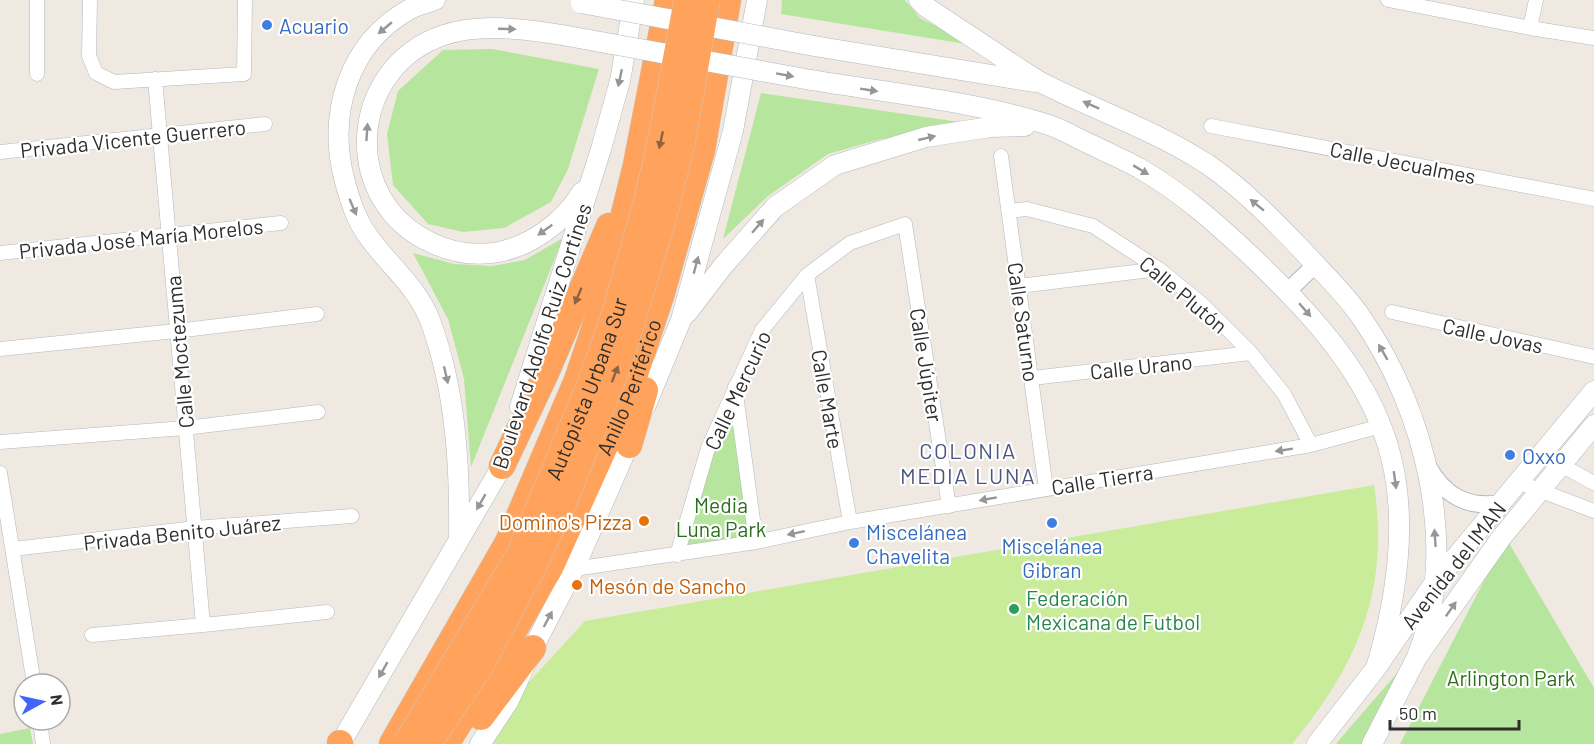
<svg xmlns="http://www.w3.org/2000/svg" width="1594" height="744" font-family="Barlow,sans-serif">
<style>
.green{fill:#b6e59e}
.pitch{fill:#c9ec9a}
.lines{fill:none;stroke-linecap:round;stroke-linejoin:round}
.minor-casing{stroke:#b4b7c1;stroke-width:15}
.tertiary-casing{stroke:#b4b7c1;stroke-width:18}
.secondary-casing{stroke:#b4b7c1;stroke-width:21}
.motorway-casing{stroke:#c9c9c9;stroke-width:27}
.minor{stroke:#fff;stroke-width:14}
.tertiary{stroke:#fff;stroke-width:16}
.secondary{stroke:#fff;stroke-width:20}
.motorway{stroke:#ffa35c;stroke-width:26}
.secondary-bridge-casing{stroke:#b4b7c1;stroke-width:21;stroke-linecap:butt}
.motorway-bridge-casing{stroke:#c9c9c9;stroke-width:27;stroke-linecap:butt}
.secondary-bridge{stroke:#fff;stroke-width:20}
.motorway-bridge{stroke:#ffa35c;stroke-width:26}
.oneway{fill:#969696}
.oneway2{fill:#8c6343}
.shop-dot{fill:#3f7fe0;stroke:#fff;stroke-width:2}
.food-dot{fill:#e8710a;stroke:#fff;stroke-width:2}
.leisure-dot{fill:#2e9e5b;stroke:#fff;stroke-width:2}
.labels{text-anchor:middle;dominant-baseline:central;stroke-width:4.5;stroke-linejoin:round;paint-order:stroke}
.shop-label{font-size:21px;fill:#366cbe;stroke:#fff;text-anchor:start}
.street-label{font-size:21px;fill:#2e2e2e;stroke:#fff}
.park-label{font-size:21px;fill:#2c6e1b;stroke:#fff}
.food-label{font-size:21px;fill:#c56008;stroke:#fff;text-anchor:end}
.leisure-label{font-size:21px;fill:#27864d;stroke:#fff;text-anchor:start}
.neighbourhood-label{font-size:22px;letter-spacing:1.5px;fill:#4d5680;stroke:#fff}
</style>
<rect width="100%" height="100%" fill="#efe9e1"/>
<path class="green" d="M782 0H905L920 18 972 45 781 14Z
M492 49 599 69 568 169 551 202 504 228 463 232 428 224 393 185 387 134 398 91 443 50Z
M761 93 973 124 881 139 828 154 768 196 723 239Z
M563 238 471 467 464 379 448 319 413 253 454 264 492 266 525 260Z
M735 387 756 542 677 555Z
M1506 538 1594 688V744H1400Z
M1404 665 1362 744H1336L1340 739Z
M30 728 33 744H0V734Z"/>
<path class="pitch" d="M1374 485C1390 590 1358 664 1292 744H483L516 696 585 621Z"/>
<g class="lines">
<g class="minor-casing">
<path id="minor" d="M37 0V74
M90 0 89 56 96 73 114 82 244 74 245 0
M1388 0 1530 28 1594 38
M1530 28 1536 0
M155 79 203 625
M1211 126 1594 199
M0 152 265 124
M1001 156 1046 489
M1009 211 1027 209 1093 226 1159 269 1202 304 1251 353 1284 394 1311 445
M0 253 281 223
M807 275 850 522
M1019 286 1159 269
M1392 312 1594 357
M0 349 176 331 317 314
M1032 378 1251 353
M735 387 756 542
M0 442 185 428 318 412
M1541 454 1594 483
M0 473 34 684
M1518 482 1594 511
M13 549 195 528 352 516
M677 555 708 448 762 330 807 275 850 243 905 224 949 506
M574 569 756 542 850 522 1311 445 1381 426
M92 635 203 625 327 612
M40 720 43 744"/>
</g>
<g class="tertiary-casing">
<path id="tertiary" d="M1288 291 1315 265
M1428 466C1444 495 1467 509 1501 503"/>
</g>
<g class="secondary-casing">
<path id="secondary" d="M435 0C427 3 418 5 410 9 347 44 327 115 345 182 350 200 356 220 368 236 389 266 418 287 431 323 456 392 460 466 459 538
M919 0 926 7C953 25 980 42 1006 60 1019 68 1031 77 1044 84 1098 111 1156 131 1207 164 1242 188 1272 219 1301 249 1321 271 1344 292 1361 317 1426 411 1460 547 1417 657
M562 35C525 29 481 23 444 35 348 67 339 201 432 243 453 253 476 256 499 252 532 245 564 222 582 192
M814 46 1034 82
M811 80C890 93 973 101 1049 125 1064 130 1078 139 1092 145 1108 153 1124 160 1139 168 1181 192 1217 224 1251 256 1310 312 1371 376 1391 457 1408 525 1396 601 1376 668
M687 313 723 266 775 207 835 165 926 137 990 127 1025 126
M646 405 681 320 697 262 733 131 757 0
M520 407 601 149 620 81 634 0
M340 744 502 466 506 452
M480 744 508 702 533 648 574 569 634 432
M1317 744 1376 668 1435 582 1594 391
M1372 744 1417 657 1501 538 1594 425"/>
</g>
<g class="motorway-casing">
<g id="motorway">
<path d="M629 445 645 390"/>
<path d="M502 466 546 373 609 226"/>
<path d="M481 717 533 648"/>
<path d="M340 744V743"/>
<path d="M392 744 508 542 577 380 600 312 636 165 668 0"/>
<path id="s1" d="M446 744 478 693 551 566 628 395 661 296 702 150 728 0"/>
</g>
</g>
<use href="#minor" class="minor"/>
<use href="#tertiary" class="tertiary"/>
<use href="#secondary" class="secondary"/>
<use href="#motorway" class="motorway"/>
<g class="secondary-bridge-casing">
<path id="secondary-bridge" d="M581 3 814 46
M562 35 811 80"/>
</g>
<g class="motorway-bridge-casing">
<g id="motorway-bridge">
<path id="s2" d="M406 744 519 555 591 382 614 316 647 201 661 139 687 0"/>
<path d="M428 744 480 667 532 569 564 502 619 363 663 219 682 143 707 0"/>
</g>
</g>
<use href="#secondary-bridge" class="secondary-bridge"/>
<use href="#motorway-bridge" class="motorway-bridge"/>
</g>
<defs><path id="oneway-solid" d="M-6-.8H1V-3.2L6.5 0L1 3.2V.8H-6Z" transform="scale(1.5)"/></defs>
<g class="oneway">
<use href="#oneway-solid" transform="translate(385 28) rotate(140)"/>
<use href="#oneway-solid" transform="translate(507 29) rotate(2)"/>
<use href="#oneway-solid" transform="translate(785 75) rotate(10)"/>
<use href="#oneway-solid" transform="translate(620 78) rotate(102)"/>
<use href="#oneway-solid" transform="translate(869 90) rotate(9)"/>
<use href="#oneway-solid" transform="translate(1091 105) rotate(-156)"/>
<use href="#oneway-solid" transform="translate(367 132) rotate(-86)"/>
<use href="#oneway-solid" transform="translate(927 138) rotate(-13)"/>
<use href="#oneway-solid" transform="translate(1141 170) rotate(31)"/>
<use href="#oneway-solid" transform="translate(1257 205) rotate(-141)"/>
<use href="#oneway-solid" transform="translate(353 207) rotate(67)"/>
<use href="#oneway-solid" transform="translate(758 226) rotate(-49)"/>
<use href="#oneway-solid" transform="translate(545 230) rotate(144)"/>
<use href="#oneway-solid" transform="translate(696 265) rotate(-75)"/>
<use href="#oneway-solid" transform="translate(1305 310) rotate(49)"/>
<use href="#oneway-solid" transform="translate(1383 352) rotate(-120)"/>
<use href="#oneway-solid" transform="translate(446 375) rotate(77)"/>
<use href="#oneway-solid" transform="translate(1284 450) rotate(171)"/>
<use href="#oneway-solid" transform="translate(1395 480) rotate(82)"/>
<use href="#oneway-solid" transform="translate(988 499) rotate(170)"/>
<use href="#oneway-solid" transform="translate(481 502) rotate(120)"/>
<use href="#oneway-solid" transform="translate(796 533) rotate(168)"/>
<use href="#oneway-solid" transform="translate(1435 538) rotate(-94)"/>
<use href="#oneway-solid" transform="translate(1451 609) rotate(-55)"/>
<use href="#oneway-solid" transform="translate(548 619) rotate(-62)"/>
<use href="#oneway-solid" transform="translate(383 670) rotate(120)"/>
</g>
<g class="oneway2">
<use href="#oneway-solid" transform="translate(661 140) rotate(102)"/>
<use href="#oneway-solid" transform="translate(578 296) rotate(113)"/>
<use href="#oneway-solid" transform="translate(615 374) rotate(-69)"/>
</g>
<g class="shop-dot">
<circle cx="267" cy="25" r="6"/>
<circle cx="1510" cy="455" r="6"/>
<circle cx="1052" cy="523" r="6"/>
<circle cx="854" cy="543" r="6"/>
</g>
<g class="food-dot">
<circle cx="644" cy="521" r="6"/>
<circle cx="577" cy="585" r="6"/>
</g>
<circle class="leisure-dot" cx="1014" cy="609" r="6"/>
<g class="labels">
<g class="shop-label">
<text x="279" y="25">Acuario</text>
<text x="1522" y="455">Oxxo</text>
<text x="866" y="531">Miscelánea<tspan x="866" dy="24">Chavelita</tspan></text>
<text x="1052" y="545" text-anchor="middle">Miscelánea<tspan x="1052" dy="24">Gibran</tspan></text>
</g>
<g class="street-label">
<text transform="translate(133 138) rotate(-6)">Privada Vicente Guerrero</text>
<text transform="translate(1403 162) rotate(11)">Calle Jecualmes</text>
<text transform="translate(141 238) rotate(-6)">Privada José María Morelos</text>
<text transform="translate(1184 294) rotate(40)">Calle Plutón</text>
<text transform="translate(1024 322) rotate(82)">Calle Saturno</text>
<text transform="translate(1493 335) rotate(12)">Calle Jovas</text>
<text transform="translate(541 336) rotate(-72)">Boulevard Adolfo Ruiz Cortines</text>
<text transform="translate(179 352) rotate(-95)">Calle Moctezuma</text>
<text transform="translate(927 365) rotate(81)">Calle Júpiter</text>
<text transform="translate(1141 366) rotate(-6)">Calle Urano</text>
<text stroke="none"><textPath href="#s2" startOffset="400">Autopista Urbana Sur</textPath></text>
<text stroke="none"><textPath href="#s1" startOffset="402">Anillo Periférico</textPath></text>
<text transform="translate(737 390) rotate(-65)">Calle Mercurio</text>
<text transform="translate(828 399) rotate(80)">Calle Marte</text>
<text transform="translate(1102 479) rotate(-9)">Calle Tierra</text>
<text transform="translate(182 532) rotate(-6)">Privada Benito Juárez</text>
<text transform="translate(1453 565) rotate(-52)">Avenida del IMAN</text>
</g>
<g class="park-label">
<text x="721" y="504">Media<tspan x="721" dy="24">Luna Park</tspan></text>
<text x="1511" y="677">Arlington Park</text>
</g>
<g class="food-label">
<text x="632" y="521">Domino's Pizza</text>
<text x="589" y="585" text-anchor="start">Mesón de Sancho</text>
</g>
<g class="leisure-label">
<text x="1026" y="597">Federación<tspan x="1026" dy="24">Mexicana de Futbol</tspan></text>
</g>
<g class="neighbourhood-label">
<text x="968" y="450">COLONIA<tspan x="968" dy="25">MEDIA LUNA</tspan></text>
</g>
</g>
<g transform="translate(42 702) rotate(82)"><circle r="28" fill="#ffffff" stroke="#ababab" stroke-width="1.5"/>
<path d="M0-4.5L10 22L0 15L-10 22Z" fill="#4264fb"/>
<text y="-9" font-size="16" font-weight="bold" text-anchor="middle" fill="#2e2e2e">N</text>
</g>
<path d="M1390 720v9h129v-9" fill="none" stroke="#2e2e2e" stroke-width="3"/>
<text x="1399" y="720" font-size="18" fill="#2e2e2e" stroke="#ffffff" stroke-width="4.5" paint-order="stroke">50 m</text>
</svg>
